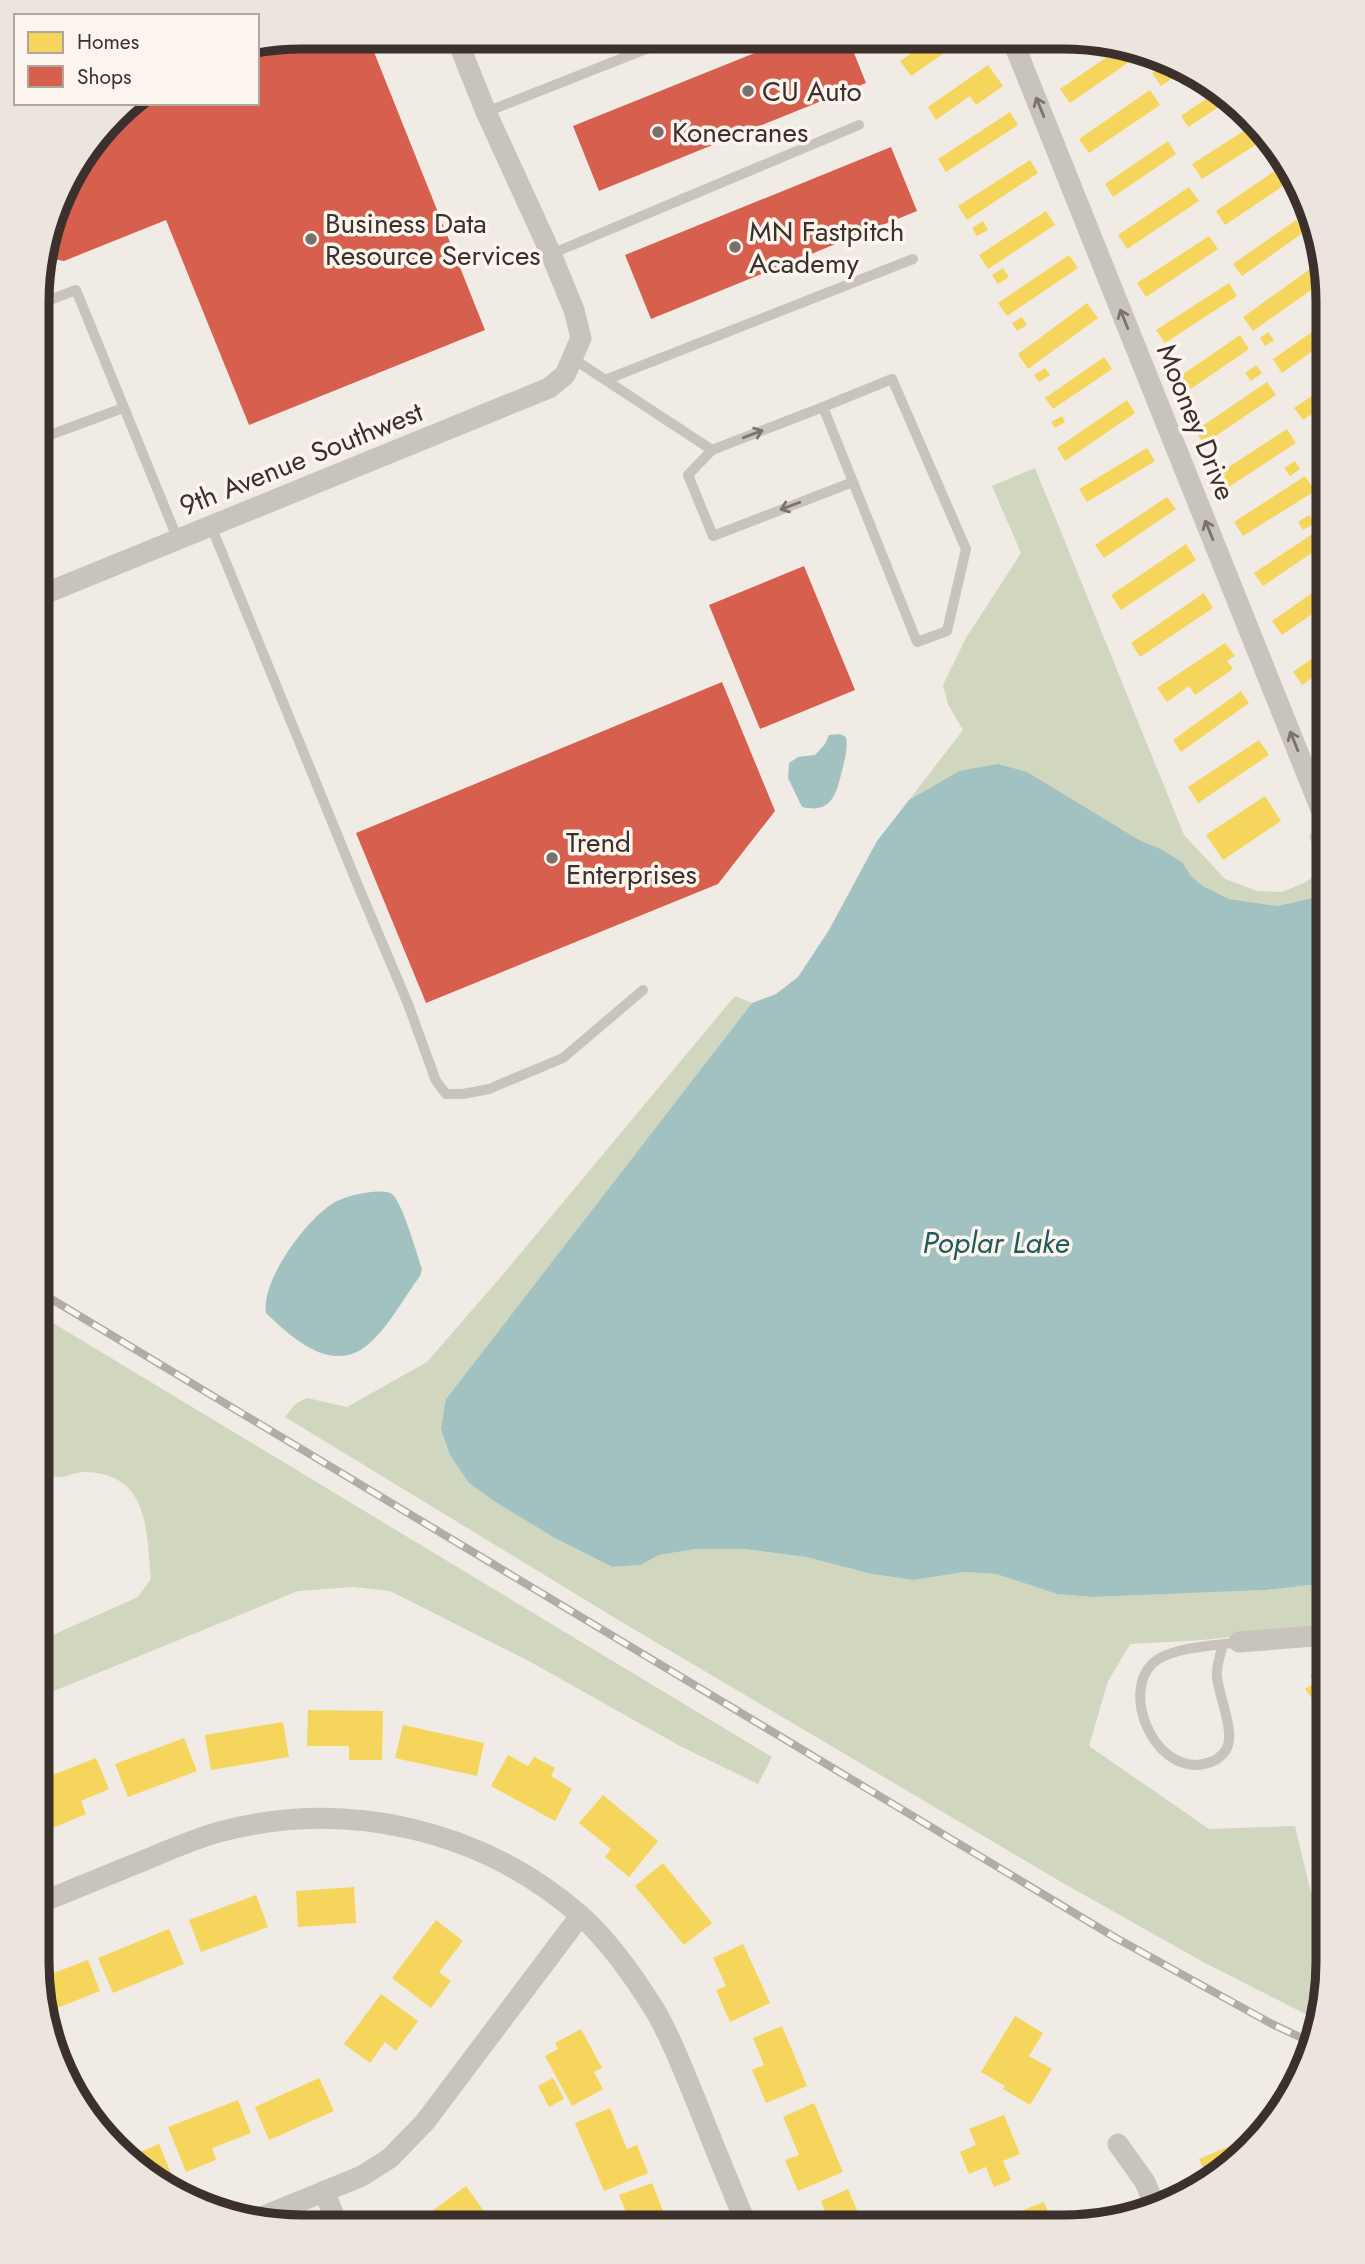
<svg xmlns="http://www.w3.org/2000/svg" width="1365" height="2264" font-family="Jost,sans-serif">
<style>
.green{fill:#d1d6bf}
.water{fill:#a1c2c1}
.homes{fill:#f6d55c}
.shops{fill:#d6604d}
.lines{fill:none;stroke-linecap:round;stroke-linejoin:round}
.service{stroke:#c9c3be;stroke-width:10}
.minor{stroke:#c9c3be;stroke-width:21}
.rail-casing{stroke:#b1aca8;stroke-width:8}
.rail{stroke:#fbf5ee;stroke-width:5;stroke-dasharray:16;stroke-linecap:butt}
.oneway{stroke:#7b726d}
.poi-dot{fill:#7a716c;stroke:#fbf5ee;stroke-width:2.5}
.labels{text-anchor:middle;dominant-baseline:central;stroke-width:7;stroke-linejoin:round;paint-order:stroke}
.poi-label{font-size:28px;fill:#3b302b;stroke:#fbf5ee;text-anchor:start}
.street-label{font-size:28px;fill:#3b302b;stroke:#fbf5ee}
.water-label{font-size:30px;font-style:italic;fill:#1f5a5e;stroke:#fbf5ee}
.rim{fill:none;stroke:#3b302b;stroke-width:9}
</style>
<rect width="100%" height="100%" fill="#f0ebe5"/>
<path class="green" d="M1035 468 1184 835 1225 879 1257 891 1282 892 1306 882 1318 872 1319 863 1309 835 1312 833 1317 842 1328 853V894L1278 906 1229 899 1203 886 1191 876 1183 863 1163 850 959 771 909 800 963 730 948 704 943 685 966 638 1021 553 992 486Z
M735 996 752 1003 446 1399 497 1503 553 1537 612 1567 641 1565 659 1555 696 1549H744L806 1557 872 1574 913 1580 965 1572 996 1574 1057 1594 1093 1597 1266 1590 1328 1583V1625L1203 1640 1130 1644 1108 1681 1089 1746 1209 1829 1295 1826 1311 1893 1328 1901V1979L1319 2021 1205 1963 1063 1883 615 1618 285 1417 295 1404 307 1398 347 1407 427 1362 506 1271Z
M38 1314 772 1757 758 1784 680 1746 527 1660 390 1591 353 1587 298 1591 37 1698V1642L138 1597 151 1579C146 1531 150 1474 86 1472 77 1471 68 1477 59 1477 52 1477 44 1474 37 1473Z"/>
<path class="water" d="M840 734 846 737C848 749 845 758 842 771 836 794 832 814 802 807L788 778 789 763 798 757 815 755 825 744 829 735Z
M998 764 1027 772 1139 840 1163 850 1183 863 1191 876 1203 886 1229 899 1278 906 1328 894V1583L1266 1590 1093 1597 1057 1594 996 1574 965 1572 913 1580 872 1574 806 1557 744 1549H696L659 1555 641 1565 612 1567 553 1537 497 1503 469 1483 450 1455 441 1429 446 1399 752 1003 776 994 798 977 829 930 877 841 909 800 959 771Z
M371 1192C378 1192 388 1190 393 1195 403 1205 417 1254 422 1269L420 1276C405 1296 392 1321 374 1339 337 1378 296 1342 266 1313 261 1280 307 1218 335 1202 347 1196 358 1194 371 1192Z"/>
<path class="homes" d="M932 39H964L911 76 900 61Z
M1047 39H1075L1055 52Z
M1123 46 1135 49 1139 55 1070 103 1060 89Z
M1171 61 1186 69 1161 86 1152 73Z
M988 65 1003 86 976 105 970 96 936 120 928 107Z
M1220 89 1231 99 1188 127 1181 116Z
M1150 90 1160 105 1089 153 1079 139Z
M1010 112 1018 125 946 172 938 159Z
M1255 124 1265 139 1202 179 1192 164Z
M1168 141 1176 154 1113 197 1105 184Z
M1030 160 1038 173 967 220 958 206Z
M1276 170 1286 184 1225 225 1216 211Z
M1189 187 1199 201 1127 249 1118 235Z
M1046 211 1055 225 988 269 979 255Z
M1296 220 1304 232 1242 276 1233 264Z
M983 221 988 230 977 236 972 228Z
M1209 236 1218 249 1146 297 1137 283Z
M1069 255 1078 268 1007 316 998 303Z
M1313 267 1324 281 1253 331 1243 317Z
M1003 268 1009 277 998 284 992 275Z
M1229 283 1237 296 1165 343 1156 330Z
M1087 303 1098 318 1028 369 1018 354Z
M1022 317 1027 325 1017 331 1012 323Z
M1328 321V340L1282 373 1273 359Z
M1268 332 1274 340 1265 346 1260 338Z
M1240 335 1249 349 1185 393 1176 379Z
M1104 357 1112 369 1053 409 1045 398Z
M1256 365 1262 373 1251 381 1245 373Z
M1045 368 1050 375 1039 382 1034 375Z
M1267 382 1276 395 1204 444 1195 431Z
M1328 385V403L1303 420 1294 408Z
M1127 400 1135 413 1065 461 1057 448Z
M1062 416 1065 422 1055 428 1051 422Z
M1287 429 1296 443 1224 490 1215 476Z
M1147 448 1155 461 1087 502 1079 489Z
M1295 461 1300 469 1290 476 1284 468Z
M1305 476 1315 491 1243 536 1234 522Z
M1167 497 1176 509 1104 558 1095 545Z
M1309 515 1315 523 1303 530 1298 522Z
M1320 529 1328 542 1263 586 1254 573Z
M1186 544 1196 560 1121 610 1111 595Z
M1328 582V603L1282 635 1272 621Z
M1204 593 1213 608 1140 657 1131 643Z
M1225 643 1235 656 1227 661 1233 669 1195 695 1189 686 1167 702 1157 688Z
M1328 647V667L1302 685 1293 672Z
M1241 691 1249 703 1181 752 1173 740Z
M1328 707V729L1321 734 1311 719Z
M1259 740 1269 755 1198 803 1188 787Z
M1265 796 1281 821 1223 860 1206 835Z
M1328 1653V1691L1314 1701 1305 1689 1315 1683 1310 1676 1328 1664 1323 1657Z
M1328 1703V1715L1324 1717 1318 1709Z
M308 1710 383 1711 382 1760H349V1746H307Z
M283 1722 289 1757 211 1770 205 1735Z
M403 1725 484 1743 477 1776 395 1758Z
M184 1738 197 1771 128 1797 115 1764Z
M508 1755 528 1766 534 1757 555 1768 551 1776 572 1789 555 1821 491 1786Z
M96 1758 109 1789 81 1801 86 1814 53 1828 37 1790V1781Z
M603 1795 658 1841 629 1877 605 1857 611 1849 579 1823Z
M663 1863 712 1923 684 1945 635 1886Z
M354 1887 356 1923 298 1927 296 1891Z
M256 1895 268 1927 201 1952 189 1920Z
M436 1920 463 1941 439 1972 451 1981 431 2008 392 1978Z
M169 1929 184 1964 113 1993 98 1958Z
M743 1944 770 2003 730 2022 716 1990 726 1986 713 1958Z
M88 1960 100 1991 47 2012 40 1978Z
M381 1994 418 2021 396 2051 385 2042 370 2063 344 2044Z
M1015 2016 1043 2033 1029 2056 1052 2069 1030 2105 1003 2089 1005 2086 981 2072Z
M782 2026 807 2086 766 2103 752 2070 764 2065 753 2038Z
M581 2029 602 2068 594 2072 603 2089 572 2106 545 2056 558 2049 555 2043Z
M319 2078 334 2111 269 2140 255 2107Z
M553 2078 564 2099 549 2107 538 2086Z
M238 2100 251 2133 212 2148 216 2160 186 2172 168 2127Z
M814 2103 843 2172 798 2191 785 2160 799 2155 783 2117Z
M610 2108 627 2149 637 2145 648 2173 604 2191 575 2123Z
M1004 2115 1020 2154 1003 2161 1011 2180 994 2187 986 2167 969 2174 960 2152 976 2145 969 2129Z
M159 2144 173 2178 160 2184 140 2172 126 2158Z
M1232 2145 1238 2159 1224 2173 1209 2181 1199 2159Z
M652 2183 669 2226H613L612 2223 628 2217 619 2195Z
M466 2186 486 2214 471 2226 413 2225Z
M848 2189 864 2227H831L821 2201Z
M1044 2202 1054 2227H1003L1000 2219Z
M573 2215 577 2226H544Z"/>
<path class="shops" d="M302 37H368L485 330 249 425 166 220 64 261 42 257 64 185 127 103H257V46Z
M537 37 560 38 540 45Z
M792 38H848L866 83 599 191 573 126Z
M891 147 917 211 651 319 625 255Z
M804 566 855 690 760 729 709 605Z
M722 682 775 811 718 884 426 1003 356 833Z"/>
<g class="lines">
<path class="service" d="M486 112 674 38
M551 254 859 125
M39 304 76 290 178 540
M572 358 712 450
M892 379 966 549 947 631 917 642 823 407Z
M605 380 913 259
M823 407 712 450 688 475 713 536 853 482
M39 439 123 408
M211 526 359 888 408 1004 436 1081 446 1094H463L489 1089 563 1058 643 990
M1223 1645C1220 1655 1216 1666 1217 1677 1219 1697 1236 1733 1226 1750 1221 1758 1213 1762 1204 1764 1152 1775 1116 1683 1160 1658 1183 1646 1215 1646 1239 1642"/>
<path class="minor" d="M1012 39 1328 827
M39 596 549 388 565 375 581 338 574 310 551 254 486 112 456 37
M1239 1642 1328 1635
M37 1904C73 1889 109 1875 145 1860 169 1850 194 1839 219 1832 346 1798 482 1829 581 1916 610 1942 635 1978 656 2012 673 2041 684 2073 697 2103 713 2144 730 2185 747 2226
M1118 2144 1145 2182 1156 2209
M324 2191 338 2225
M252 2221 362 2176 390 2158 425 2122 580 1916"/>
<g class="rail-casing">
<path id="rail" d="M38 1291 1116 1938 1272 2024 1315 2044"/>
</g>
<use href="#rail" class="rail"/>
</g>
<defs><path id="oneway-shaft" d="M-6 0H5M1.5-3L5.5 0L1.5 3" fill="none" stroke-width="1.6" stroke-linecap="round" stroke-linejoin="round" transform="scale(1.75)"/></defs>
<g class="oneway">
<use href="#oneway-shaft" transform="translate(1040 107) rotate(-112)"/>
<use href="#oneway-shaft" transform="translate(1124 319) rotate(-112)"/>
<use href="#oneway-shaft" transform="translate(753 434) rotate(-21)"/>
<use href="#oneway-shaft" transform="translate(790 506) rotate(159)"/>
<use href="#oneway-shaft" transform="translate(1209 530) rotate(-112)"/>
<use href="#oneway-shaft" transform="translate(1294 741) rotate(-112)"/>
</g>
<g class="poi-dot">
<circle cx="748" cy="91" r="7"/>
<circle cx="658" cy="132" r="7"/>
<circle cx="311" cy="239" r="7"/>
<circle cx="735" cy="247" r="7"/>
<circle cx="552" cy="858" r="7"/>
</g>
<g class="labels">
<g class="poi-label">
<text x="762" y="91">CU Auto</text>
<text x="672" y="132">Konecranes</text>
<text x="325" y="223">Business Data<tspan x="325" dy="32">Resource Services</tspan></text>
<text x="749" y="231">MN Fastpitch<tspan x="749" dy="32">Academy</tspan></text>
<text x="566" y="842">Trend<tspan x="566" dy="32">Enterprises</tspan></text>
</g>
<g class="street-label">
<text transform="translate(1196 422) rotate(68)">Mooney Drive</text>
<text transform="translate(301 459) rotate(-22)">9th Avenue Southwest</text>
</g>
<g class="water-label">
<text x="996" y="1242">Poplar Lake</text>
</g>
</g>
<path d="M0 0H1365V2264H0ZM302 49H1063A253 253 0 0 1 1316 302V1962A253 253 0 0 1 1063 2215H302A253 253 0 0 1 49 1962V302A253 253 0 0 1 302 49Z" fill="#ece5de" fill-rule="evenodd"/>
<path class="rim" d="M302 49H1063A253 253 0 0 1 1316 302V1962A253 253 0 0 1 1063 2215H302A253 253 0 0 1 49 1962V302A253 253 0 0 1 302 49Z"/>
<rect x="14" y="14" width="245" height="91" fill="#fbf5ee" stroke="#aea6a0" stroke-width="2"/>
<rect x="28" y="32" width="35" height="21" fill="#f6d55c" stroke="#aea6a0" stroke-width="2"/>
<text x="77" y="49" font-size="21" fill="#3b302b">Homes</text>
<rect x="28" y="66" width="35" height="21" fill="#d6604d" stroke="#aea6a0" stroke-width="2"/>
<text x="77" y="84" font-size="21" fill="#3b302b">Shops</text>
</svg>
